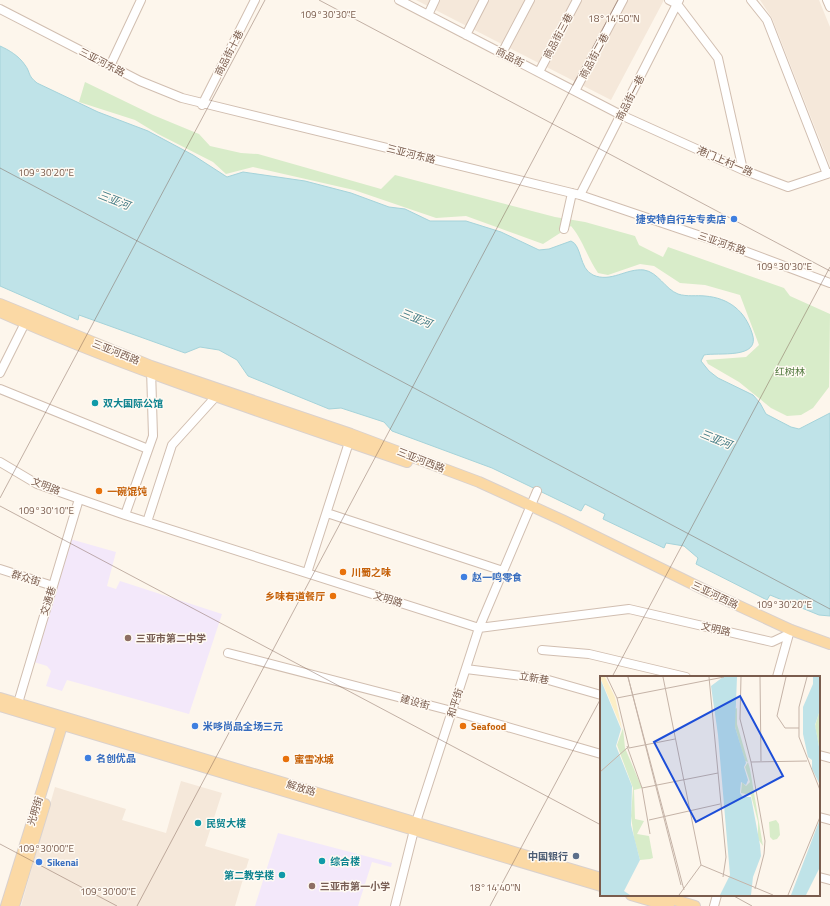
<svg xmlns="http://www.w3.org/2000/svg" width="830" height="906" font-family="'Titillium Web','Noto Sans SC',sans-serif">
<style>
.residential{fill:#f5e8da}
.education{fill:#f3e8fa}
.green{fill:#d8ecc9}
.water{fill:#bfe3e8;stroke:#a5d3da}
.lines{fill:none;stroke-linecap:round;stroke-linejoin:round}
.minor-casing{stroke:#d1beb0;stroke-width:10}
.major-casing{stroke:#dad1cd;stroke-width:12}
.minor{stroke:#fff;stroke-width:8}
.major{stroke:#fbd9a5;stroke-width:10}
.ticks{fill:none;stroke:#7a5c4d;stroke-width:1;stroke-opacity:0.45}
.shop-dot{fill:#3f7fe0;stroke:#fffaf3;stroke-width:1.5}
.culture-dot{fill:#0f9aa8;stroke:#fffaf3;stroke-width:1.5}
.food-dot{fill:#e8710a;stroke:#fffaf3;stroke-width:1.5}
.education-dot{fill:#8d6e63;stroke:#fffaf3;stroke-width:1.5}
.service-dot{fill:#5c6f8a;stroke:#fffaf3;stroke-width:1.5}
.labels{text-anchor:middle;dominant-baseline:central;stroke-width:3;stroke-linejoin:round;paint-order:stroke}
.street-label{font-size:10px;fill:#7a5c4d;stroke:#fffaf3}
.shop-label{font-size:10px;font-weight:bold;fill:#366cbe;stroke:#fffaf3;text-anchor:start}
.park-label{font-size:10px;fill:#537a41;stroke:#fffaf3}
.culture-label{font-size:10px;font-weight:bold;fill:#0d838f;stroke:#fffaf3;text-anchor:start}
.food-label{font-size:10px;font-weight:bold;fill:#c56008;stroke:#fffaf3;text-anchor:start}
.education-label{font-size:10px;font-weight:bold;fill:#785e54;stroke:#fffaf3;text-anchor:start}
.service-label{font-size:10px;font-weight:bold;fill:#4e5e75;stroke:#fffaf3;text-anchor:end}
.water-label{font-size:11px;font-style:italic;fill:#437c86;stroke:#fffaf3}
.inset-road{fill:none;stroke:#c5b3a7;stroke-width:1}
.view{fill:#1d4ed8;fill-opacity:0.15;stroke:#1d4ed8;stroke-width:2}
.inset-edge{fill:none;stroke:#7a5c4d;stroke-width:2}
.ticks-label{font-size:10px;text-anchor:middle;fill:#7a5c4d;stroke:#fffaf3;stroke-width:3;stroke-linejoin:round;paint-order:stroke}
</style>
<rect width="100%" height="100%" fill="#fdf6ec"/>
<path class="residential" d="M416 0H664L611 100Z
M760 0H819L830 27V166L772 18Z
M181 781 222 793 205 846 249 859 235 906H21L55 787 126 809 122 820 166 833Z"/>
<path class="education" d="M70 539 116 552 107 586 116 589 120 581 222 614 189 714 67 680 62 691 46 686 51 671 47 666 34 662Z
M278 833 392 863 391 867 372 862 358 906H255Z"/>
<path class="green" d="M85 82 153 115 199 134 210 146 241 153 258 154 381 189 395 175 555 217 585 222 635 236 639 245 663 257 668 247 784 288 790 296 830 314 829 387 813 408 801 415 787 416 771 408 739 382 708 364 706 360 746 357 759 345 740 295 705 285 680 283 654 266 640 264 608 275 598 273C587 257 583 240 571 226L543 244 466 216 436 218 354 190 253 167 226 174 213 162 158 134 135 120 79 102Z"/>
<path class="water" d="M0 46C9 50 19 56 25 65 31 73 27 75 37 83L98 112 148 131 193 155 227 177 243 172 305 181 351 193 389 207 405 209 430 221H466L501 232 539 250 549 249 571 241C582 245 579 269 593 275 611 283 626 268 644 270 658 272 665 289 678 294 687 297 697 295 705 296 729 298 745 311 752 333 762 360 717 352 704 355L701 361 709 371 718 378 753 395 760 403 766 414 791 427 799 429 830 413V616L819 615 770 595 767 600 696 564 698 558 684 546 666 543 664 548 603 519 605 514 585 504 581 511 492 468 392 431 384 422 341 408 329 409 248 376 237 360 219 350 200 347 185 353 79 315 78 320 0 286Z"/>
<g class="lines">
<g class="minor-casing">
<path id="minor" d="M399 0 621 115 743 170 788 187 830 173
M669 0 677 4 718 58 743 170
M751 0 767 20 827 174
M827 0 830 7
M0 9 140 81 182 98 580 195 739 249 830 283
M428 15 435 0
M466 35 484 0
M502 53 530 0
M110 66 141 0
M539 72 577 0
M575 91 623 0
M202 105 255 0
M580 195 679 0
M564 229 572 193
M0 373 27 319
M0 389 148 449
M0 462 37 484 125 515 479 628 629 609 772 642 789 634
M327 513 503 571
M125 515 153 436 151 369
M147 522 172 445 219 393
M0 569 53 586
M307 573 351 436
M542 650 589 654 686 677
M228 653 452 711 601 754
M466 669 545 679 601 695
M777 677 789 634
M18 703 79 499
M819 755 830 758
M819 817 830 820
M819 877 830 880
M395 906 416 822 479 628 537 491
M714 906 717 895"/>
</g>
<g class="major-casing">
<path id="major" d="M0 304 151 366 351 434 479 482 562 520 709 592 791 630 830 644
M0 312C132 371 271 415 407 462
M0 698 601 878
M0 706 601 886
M631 895 669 906
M658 895 695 906
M6 906 64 719
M14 906 45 804"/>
</g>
<use href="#minor" class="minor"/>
<use href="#major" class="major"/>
</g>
<path class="ticks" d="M319 0 830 271M0 168 830 609M0 498 265 0M0 506 601 825M612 677 830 267M0 844 117 906M732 895 752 906M137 906 618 0M490 906 601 698"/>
<g class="shop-dot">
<circle cx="734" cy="219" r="4"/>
<circle cx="464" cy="577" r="4"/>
<circle cx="195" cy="726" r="4"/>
<circle cx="88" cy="758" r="4"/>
<circle cx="39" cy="862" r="4"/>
</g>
<g class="culture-dot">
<circle cx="95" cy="403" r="4"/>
<circle cx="198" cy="823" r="4"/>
<circle cx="322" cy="861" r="4"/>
<circle cx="282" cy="875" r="4"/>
</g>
<g class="food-dot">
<circle cx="99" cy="491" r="4"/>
<circle cx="343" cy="572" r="4"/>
<circle cx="333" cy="596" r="4"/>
<circle cx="463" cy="726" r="4"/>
<circle cx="286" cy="759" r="4"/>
</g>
<g class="education-dot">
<circle cx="128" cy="638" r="4"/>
<circle cx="312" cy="886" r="4"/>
</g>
<circle class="service-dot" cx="576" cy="856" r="4"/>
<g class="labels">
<g class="street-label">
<text transform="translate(558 36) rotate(-62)">商品街三巷</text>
<text transform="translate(229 53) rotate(-63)">商品街十巷</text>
<text transform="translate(594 56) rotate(-62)">商品街二巷</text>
<text transform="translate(510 57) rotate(27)">商品街</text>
<text transform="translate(102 62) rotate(27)">三亚河东路</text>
<text transform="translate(630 98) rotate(-63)">商品街一巷</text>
<text transform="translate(411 154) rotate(14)">三亚河东路</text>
<text transform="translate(725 161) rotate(23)">港门上村一路</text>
<text transform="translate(722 243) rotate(19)">三亚河东路</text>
<text transform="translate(116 352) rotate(22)">三亚河西路</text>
<text transform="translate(421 460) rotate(21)">三亚河西路</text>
<text transform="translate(46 486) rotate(22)">文明路</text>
<text transform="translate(26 578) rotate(17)">群众街</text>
<text transform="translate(715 595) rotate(25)">三亚河西路</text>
<text transform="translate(388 599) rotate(18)">文明路</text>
<text transform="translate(48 601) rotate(-73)">交通巷</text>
<text transform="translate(716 629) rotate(13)">文明路</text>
<text transform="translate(534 678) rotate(9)">立新巷</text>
<text transform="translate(415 702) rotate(15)">建设街</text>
<text transform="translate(455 703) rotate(-72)">和平街</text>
<text transform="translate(301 788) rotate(17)">解放路</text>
<text transform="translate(35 811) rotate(-73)">光明街</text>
</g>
<g class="shop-label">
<text x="726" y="219" text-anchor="end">捷安特自行车专卖店</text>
<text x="472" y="577">赵一鸣零食</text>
<text x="203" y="726">米哆尚品全场三元</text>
<text x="96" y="758">名创优品</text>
<text x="47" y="862">Sikenai</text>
</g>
<g class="park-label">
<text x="790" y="371">红树林</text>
</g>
<g class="culture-label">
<text x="103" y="403">双大国际公馆</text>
<text x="206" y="823">民贸大楼</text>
<text x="330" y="861">综合楼</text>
<text x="274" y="875" text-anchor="end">第二教学楼</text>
</g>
<g class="food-label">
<text x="107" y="491">一碗馄饨</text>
<text x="351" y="572">川蜀之味</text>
<text x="325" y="596" text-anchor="end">乡味有道餐厅</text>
<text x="471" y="726">Seafood</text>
<text x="294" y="759">蜜雪冰城</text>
</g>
<g class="education-label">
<text x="136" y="638">三亚市第二中学</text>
<text x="320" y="886">三亚市第一小学</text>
</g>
<g class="service-label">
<text x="568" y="856">中国银行</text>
</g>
<g class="water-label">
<text transform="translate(114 200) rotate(21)">三亚河</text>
<text transform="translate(416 318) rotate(22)">三亚河</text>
<text transform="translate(716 439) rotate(22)">三亚河</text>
</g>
</g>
<g transform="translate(600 676)">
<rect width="220" height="220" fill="#fdf6ec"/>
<path d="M137 32V48L150 93 163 170 158 163V146L151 119 141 117 142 106 146 110 150 106 145 91 148 86 145 85 135 51V33ZM220 33V76L215 50ZM23 52 25 72 42 112 34 114 35 143 44 145 37 158 49 160 53 182 50 183 40 184 34 162 31 140 33 112 17 69ZM176 144 179 148 180 159 177 163 173 164 170 161 169 146Z" fill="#d8ecc9"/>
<path d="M0 1H5L15 21 22 53Z" fill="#fcefc7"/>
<path d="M123 1H137L135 51 146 87 144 91 148 104 146 109 141 106 140 117 143 121H151L160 169 161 180 153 201 151 219H120L130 199 118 59 111 10ZM213 1H220V34L215 49 220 76V109L212 93V84L208 81 203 58V31L213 8ZM0 2 21 53 16 70 32 110 31 149 40 184 24 215 30 219H0ZM220 143V191L206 219H191Z" fill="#bfe3e8"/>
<path class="inset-road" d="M7 1 17 22 29 72 75 63M28 1 84 214M28 1 81 209M63 1 101 189 173 219M109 1 126 181 123 201M141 1 140 43 151 86 165 165 164 178 155 213M160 1 161 85M186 1 177 40 185 52H199M207 1 199 31V61L220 114M17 22 124 1M27 70 42 112 50 158M151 86 207 85M0 96 27 72M42 112 118 97M49 144 120 128M79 219 101 189M188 219 220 141"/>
<path class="view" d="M140 20 183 100 96 146 54 66Z"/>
<rect width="220" height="220" class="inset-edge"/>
</g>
<g class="ticks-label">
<text x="328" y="18">109°30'30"E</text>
<text x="614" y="22">18°14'50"N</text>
<text x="46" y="176">109°30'20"E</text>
<text x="784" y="270">109°30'30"E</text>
<text x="46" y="514">109°30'10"E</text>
<text x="784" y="608">109°30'20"E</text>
<text x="46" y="852">109°30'00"E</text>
<text x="495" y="891">18°14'40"N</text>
<text x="108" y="895">109°30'00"E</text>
</g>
</svg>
